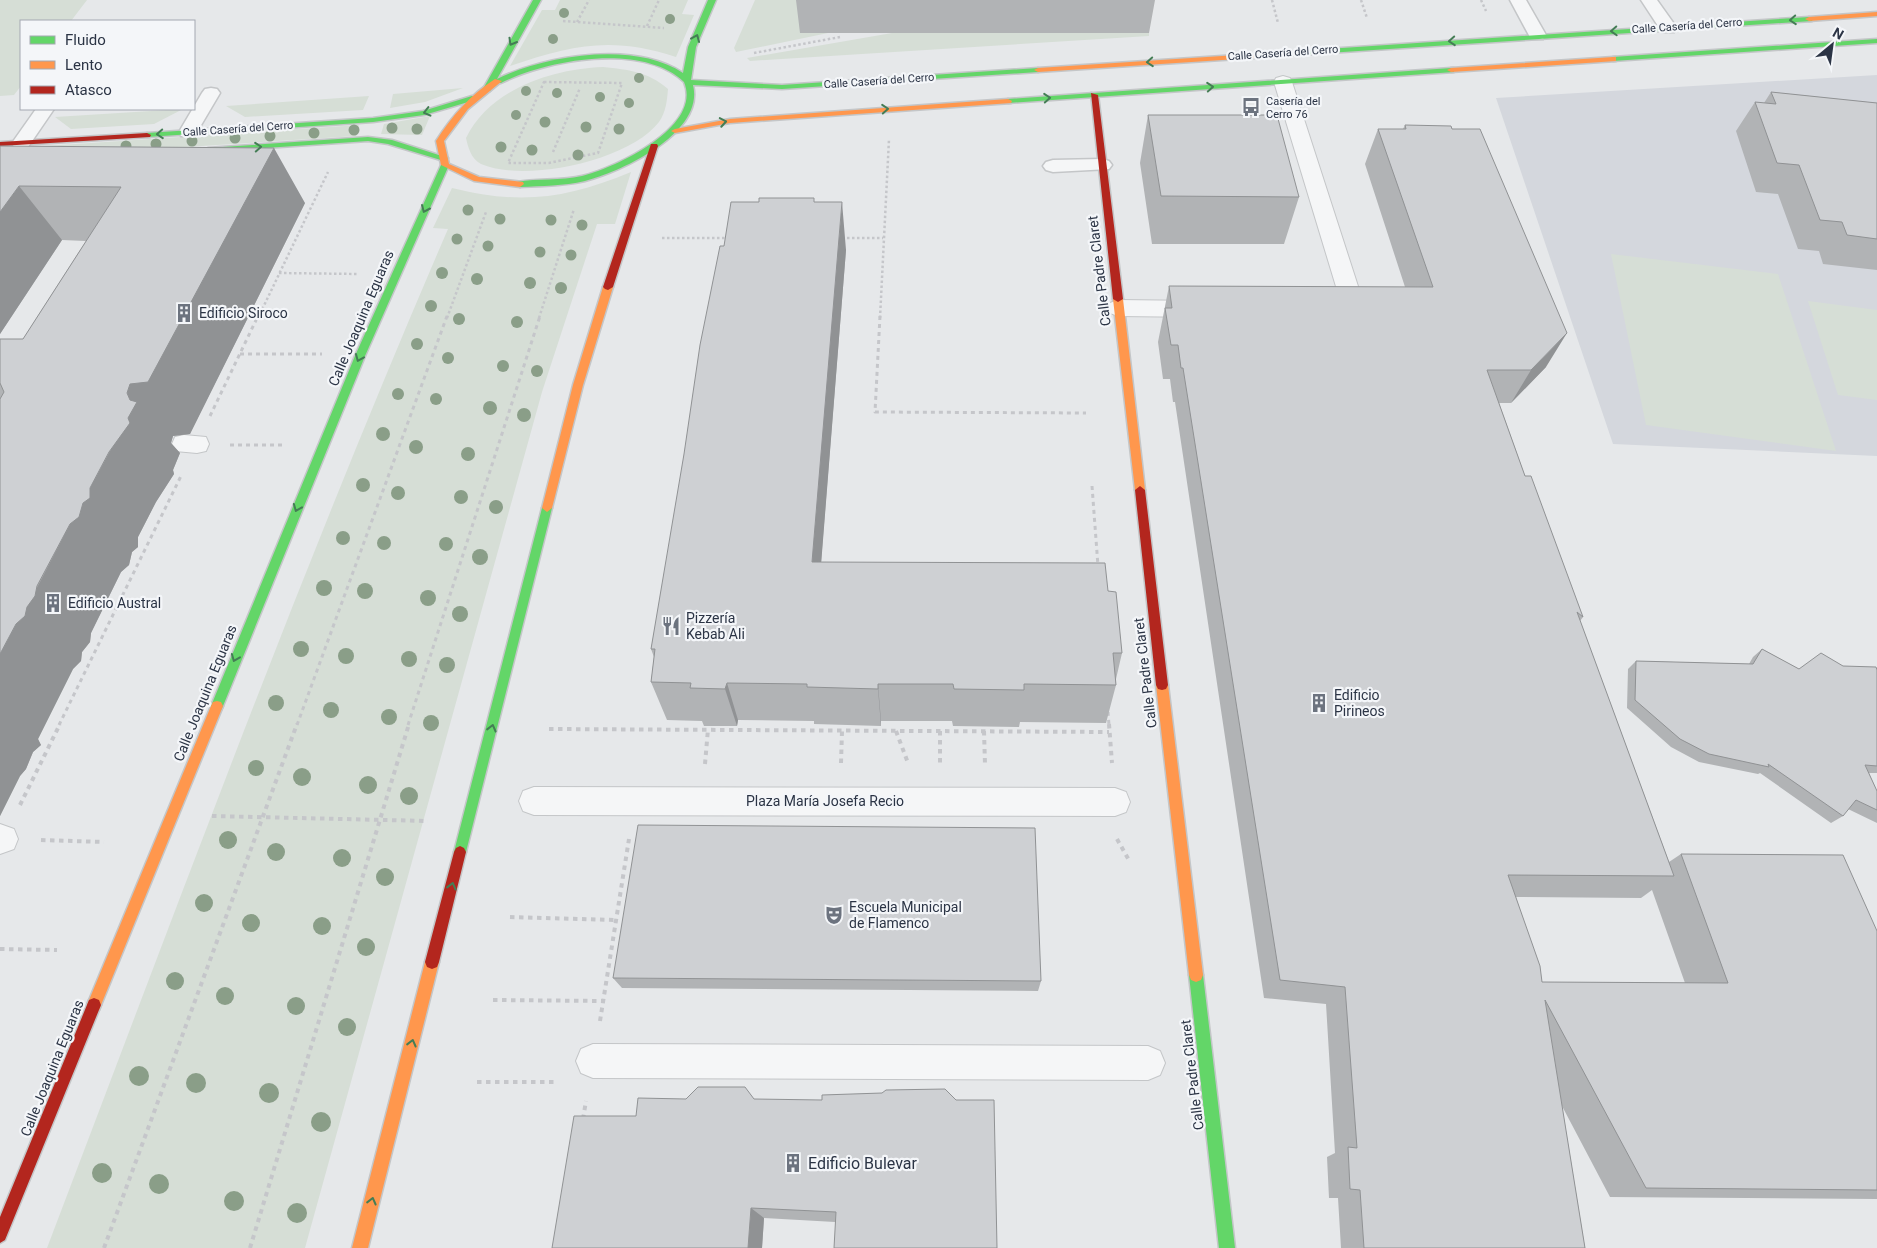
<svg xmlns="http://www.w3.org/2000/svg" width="1877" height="1248" font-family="Roboto,sans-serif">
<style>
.built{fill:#d4d7dd}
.green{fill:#d6ded6}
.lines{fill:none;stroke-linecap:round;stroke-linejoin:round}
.lane-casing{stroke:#c4c6c8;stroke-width:3}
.street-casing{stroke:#c4c6c8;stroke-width:2}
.fast-casing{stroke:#c4c6c8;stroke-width:3}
.slow-casing{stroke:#c4c6c8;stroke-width:3}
.jam-casing{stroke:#c4c6c8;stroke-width:3}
.path-far2{stroke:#c5c6ca;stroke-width:2.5;stroke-dasharray:2.5 2.5;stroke-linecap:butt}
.path-far1{stroke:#c5c6ca;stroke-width:3;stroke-dasharray:4 4;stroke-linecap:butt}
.path{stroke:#c5c6ca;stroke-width:4;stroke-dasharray:4.5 4.5;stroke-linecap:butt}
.lane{fill:#f5f6f7;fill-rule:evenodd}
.street{fill:#f5f6f7;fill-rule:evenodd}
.fast{fill:#63d668;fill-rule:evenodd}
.slow{fill:#ff974d;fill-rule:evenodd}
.jam{fill:#b3261e;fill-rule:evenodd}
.tree{fill:#8a9e88}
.wall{fill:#b1b3b5;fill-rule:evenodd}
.shaded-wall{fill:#909294}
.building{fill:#ced0d3;stroke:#909294}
.oneway{stroke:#447d55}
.labels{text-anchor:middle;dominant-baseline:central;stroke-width:4.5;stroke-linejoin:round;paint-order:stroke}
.far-street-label{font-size:11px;fill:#2b3445;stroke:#f4f6f9}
.far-poi-label{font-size:11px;fill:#2b3445;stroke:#f4f6f9;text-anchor:start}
.street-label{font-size:14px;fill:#2b3445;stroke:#f4f6f9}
.poi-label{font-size:14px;fill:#2b3445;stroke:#f4f6f9;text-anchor:start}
.near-poi-label{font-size:16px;fill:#2b3445;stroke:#f4f6f9;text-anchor:start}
</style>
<rect width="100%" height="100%" fill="#e6e8ea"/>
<path class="built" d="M1877 75V456L1613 444 1496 98Z"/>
<path class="green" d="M0 0H87L71 21H21V86L14 95 0 96Z
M560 0H688L682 14 694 15 676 57C611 36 573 45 510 66L542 10H555Z
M755 0H804L800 33H828L736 52 734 48Z
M892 33H1149V36L750 61 747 58Z
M603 67C629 70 647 71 668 89 667 101 666 112 659 122 629 161 525 183 481 164 471 159 468 147 466 138 490 89 552 69 603 67Z
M463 88 425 102 390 108 393 94Z
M369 96 363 110 245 117 226 106Z
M183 109 154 124 71 129 55 117Z
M430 116 422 135 381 134 384 124Z
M359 125 356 136 0 159V149Z
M631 172 615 224H597L542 392 305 1248H47C177 907 303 564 448 229L433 228 452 188C520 205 566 199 631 172Z
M1611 254 1778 274 1836 451 1646 425Z
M1808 301 1877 310V400L1838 395Z"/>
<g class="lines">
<g class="lane-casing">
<path id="lane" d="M1510 0H1526L1546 35 1543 39H1531Z
M1641 0H1657L1677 28 1674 32H1662Z
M211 88 217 89 220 93 197 132 195 136H181L179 132 202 93 205 89Z
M36 109H54L28 147H14L12 143Z
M1102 159 1109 161 1112 165 1109 169 1053 172 1046 170 1043 166 1046 162 1053 160Z"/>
</g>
<g class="street-casing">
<path id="street" d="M1283 76 1290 78 1292 82 1366 311 1363 316 1355 319 1334 316 1331 311 1334 306 1341 303 1274 82 1276 78Z
M1118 300 1202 301 1210 304 1213 309 1210 314 1202 317 1118 316 1110 313 1107 308 1110 303Z
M184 435 206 437 209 444 206 451 197 453 175 451 172 444 175 437Z
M534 787 1115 788 1126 792 1130 802 1126 812 1115 816 534 815 523 811 519 801 523 791Z
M0 824 14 829 18 839 14 849 0 854Z
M593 1044 1148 1046 1160 1051 1165 1063 1160 1075 1148 1080 593 1078 581 1073 576 1061 581 1049Z"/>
</g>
<g class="fast-casing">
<path id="fast" d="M533 0H541L497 79C546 55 635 41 683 73L688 47 708 0H716L696 47 691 80 782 85 1038 68 1042 70 1038 72 782 89 693 85C705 133 621 172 585 181 563 186 542 186 520 187L516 184 517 182C538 178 560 181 582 176 615 168 703 127 684 82 642 42 547 60 501 83L495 82 490 91H484L483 89Z
M1809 17 1813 19 1812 21 1282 56 1278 54 1282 52Z
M1877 39V43L1613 61 1609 59 1613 57Z
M1451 68H1454V72L1008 103 1004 101 1008 99Z
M472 96 476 98 475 100 424 115 373 122 147 137 143 135 147 133 373 118 423 111Z
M368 137 392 140 448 158 444 161 388 144 368 141 208 152 204 150 208 148Z
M445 162 449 165 365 356 223 706 221 710 217 711 213 710 211 706 355 356 441 165Z
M547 504 552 508 466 852 464 856 460 858 456 856 454 852 542 508Z
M1196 968 1201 970 1203 975 1235 1248H1219L1189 975 1191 970Z"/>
</g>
<g class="slow-casing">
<path id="slow" d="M1877 12V16L1809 21 1805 19 1809 17Z
M1282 52H1285V56L1038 72 1034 70 1038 68Z
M1613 57H1616V61L1451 72 1447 70 1451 68Z
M495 79 502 81 468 109 444 141 449 164 479 177 523 182 524 184 520 187 474 181 441 165 436 141C452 116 470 95 495 79Z
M1008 99 1012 101 1011 103 730 123 675 133 671 131 675 129 730 119Z
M608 284 613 287 583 385 552 508 547 512 542 508 573 385 603 287Z
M1118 296 1123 299 1145 490 1140 494 1135 490 1113 299Z
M1162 680 1166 681 1168 685 1203 975 1201 980 1196 982 1191 980 1189 975 1156 685 1158 681Z
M217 701 221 702 223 706 99 1010 94 1012 89 1010 87 1005 211 706 213 702Z
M432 955 437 957 439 962 368 1248H352L425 962 427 957Z"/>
</g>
<g class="jam-casing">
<path id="jam" d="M1091 93 1098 95 1123 299 1118 302 1113 299Z
M147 133 151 135 150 137 0 146V142Z
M651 144H657L658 146 613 287 608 290 605 289 603 287Z
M1140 486 1145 490 1168 685 1166 689 1162 690 1158 689 1156 685 1135 490Z
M460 846 464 848 466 852 439 962 437 967 432 969 427 967 425 962 454 852 456 848Z
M94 998 99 1000 101 1005 5 1240 0 1243V1217L89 1000Z"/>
</g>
<path class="path-far2" d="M1272 0 1278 23
M1361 0 1367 18
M1481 0 1486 11
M563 21 664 28
M577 22 589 0
M647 26 659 0
M754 53 840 37
M544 82 622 83 598 153 549 163H508Z
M553 152 580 88
M662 238H729
M842 238H883
M279 273 359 274
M258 318 328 172
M447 318 486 212
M539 318 574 209
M880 318 889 139"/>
<path class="path-far1" d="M880 316 875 412 1086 413
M240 354H322
M210 416 258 316
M230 445H282
M1092 486 1098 566
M1108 712 1109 725
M59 725 181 476
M297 725 447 316
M408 725 540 316"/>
<path class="path" d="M1109 724 1112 763
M549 729 1109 732
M896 731 908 763
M940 731V764
M984 731 985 764
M841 763 842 731
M705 764 708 729
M20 805 60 724
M212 816 428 821
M1117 839 1130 862
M41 840 104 842
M510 917 616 920
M0 949 57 950
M493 1000 603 1001
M600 1021 629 839
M477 1082H558
M583 1119 586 1101
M104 1248 297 724
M250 1248 409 724"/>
<use href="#lane" class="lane"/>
<use href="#street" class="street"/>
<use href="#fast" class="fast"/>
<use href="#slow" class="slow"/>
<use href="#jam" class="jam"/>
</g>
<g class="tree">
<circle cx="564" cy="13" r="5"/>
<circle cx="670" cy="19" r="5"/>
<circle cx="553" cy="39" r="5"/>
<circle cx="639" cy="78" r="5"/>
<circle cx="526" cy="91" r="5"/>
<circle cx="557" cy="93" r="5"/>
<circle cx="600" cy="97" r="5"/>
<circle cx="629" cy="103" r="5"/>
<circle cx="516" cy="115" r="5"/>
<circle cx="545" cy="122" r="5.5"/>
<circle cx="586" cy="127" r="5.5"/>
<circle cx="392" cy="128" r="5.5"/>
<circle cx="417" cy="129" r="5.5"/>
<circle cx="619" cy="129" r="5.5"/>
<circle cx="354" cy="130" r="5.5"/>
<circle cx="314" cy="133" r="5.5"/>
<circle cx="270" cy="136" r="5.5"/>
<circle cx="235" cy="138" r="5.5"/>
<circle cx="192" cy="141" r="5.5"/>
<circle cx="156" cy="144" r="5.5"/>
<circle cx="126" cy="146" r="5.5"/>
<circle cx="501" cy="147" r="5.5"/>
<circle cx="532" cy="150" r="5.5"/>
<circle cx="578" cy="155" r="5.5"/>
<circle cx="468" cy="210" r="5.5"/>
<circle cx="500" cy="219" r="5.5"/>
<circle cx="551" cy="220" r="5.5"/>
<circle cx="582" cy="225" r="5.5"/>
<circle cx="457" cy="239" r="5.5"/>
<circle cx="488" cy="246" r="5.5"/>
<circle cx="540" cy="252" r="5.5"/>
<circle cx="571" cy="255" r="5.5"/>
<circle cx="442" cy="273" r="6"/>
<circle cx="477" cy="279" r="6"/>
<circle cx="530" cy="283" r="6"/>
<circle cx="561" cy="288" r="6"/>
<circle cx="431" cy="306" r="6"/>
<circle cx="459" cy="319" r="6"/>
<circle cx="517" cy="322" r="6"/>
<circle cx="417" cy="344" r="6"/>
<circle cx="448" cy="358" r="6"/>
<circle cx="503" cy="366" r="6"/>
<circle cx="537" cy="371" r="6"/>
<circle cx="398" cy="394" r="6"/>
<circle cx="436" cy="399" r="6"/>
<circle cx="490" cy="408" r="7"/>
<circle cx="524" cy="415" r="7"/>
<circle cx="383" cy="434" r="7"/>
<circle cx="416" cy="447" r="7"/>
<circle cx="468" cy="454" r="7"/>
<circle cx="363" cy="485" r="7"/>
<circle cx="398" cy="493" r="7"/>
<circle cx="461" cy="497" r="7"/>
<circle cx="496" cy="507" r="7"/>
<circle cx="343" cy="538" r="7"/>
<circle cx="384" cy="543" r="7"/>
<circle cx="446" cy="544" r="7"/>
<circle cx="480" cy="557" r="8"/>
<circle cx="324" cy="588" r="8"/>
<circle cx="365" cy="591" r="8"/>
<circle cx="428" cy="598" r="8"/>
<circle cx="460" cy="614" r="8"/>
<circle cx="301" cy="649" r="8"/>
<circle cx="346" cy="656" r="8"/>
<circle cx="409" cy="659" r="8"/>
<circle cx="447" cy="665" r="8"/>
<circle cx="276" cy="703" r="8"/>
<circle cx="331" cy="710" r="8"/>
<circle cx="389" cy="717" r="8"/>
<circle cx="431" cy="723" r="8"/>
<circle cx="256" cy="768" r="8"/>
<circle cx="302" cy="777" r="9"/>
<circle cx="368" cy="785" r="9"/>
<circle cx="409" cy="796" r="9"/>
<circle cx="228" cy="840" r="9"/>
<circle cx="276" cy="852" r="9"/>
<circle cx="342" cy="858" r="9"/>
<circle cx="385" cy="877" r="9"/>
<circle cx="204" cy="903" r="9"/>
<circle cx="251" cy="923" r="9"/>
<circle cx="322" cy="926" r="9"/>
<circle cx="366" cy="947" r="9"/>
<circle cx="175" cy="981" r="9"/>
<circle cx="225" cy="996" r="9"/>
<circle cx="296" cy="1006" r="9"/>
<circle cx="347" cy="1027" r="9"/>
<circle cx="139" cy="1076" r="10"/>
<circle cx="196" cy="1083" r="10"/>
<circle cx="269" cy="1093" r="10"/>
<circle cx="321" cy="1122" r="10"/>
<circle cx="102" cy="1173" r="10"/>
<circle cx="159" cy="1184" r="10"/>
<circle cx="234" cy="1201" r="10"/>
<circle cx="297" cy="1213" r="10"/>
</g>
<path class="wall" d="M796 0H1155L1149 33H800Z
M1771 92 1877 103V270L1823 264 1819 251 1798 249 1778 194 1756 192 1736 131 1755 102 1764 103Z
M1148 115 1299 197 1284 244H1152L1140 163Z
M1405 125 1546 367 1511 403H1499L1525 476 1583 617 1580 621 1669 862 1681 854 1877 931V1199L1610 1197 1562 1106 1585 1248H1341L1338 1198H1329L1327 1157 1335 1153 1326 1004 1264 998 1175 402H1173L1170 379H1163L1158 342 1169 286 1405 287 1365 164 1378 129H1403ZM1652 890 1685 983 1542 982 1516 897 1641 898Z
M0 146 305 203 190 434 173 436 171 443 180 453 173 470 174 474 156 502 138 537V547L132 552 129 565 121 572 91 633 90 642 82 652 81 661 73 669 38 739 41 745 33 752 26 769 20 776 0 816V339H23L86 241 62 240 0 334Z
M814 202 846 250 821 562 1108 591 1122 653 1116 679V685L1106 723 1020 722 1019 727 953 726 952 721H881V726L814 724V721L738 720 737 726H704L702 721 667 720 651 682 654 657 651 649 724 246Z
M1762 649 1799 669 1843 666 1877 670V773H1869L1877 791V823L1848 809 1843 816 1831 823 1760 773 1758 774 1699 762 1671 747 1627 708 1628 669 1636 661 1749 664 1753 657Z
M613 978 1041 981 1038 991 622 988Z
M686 1099H754L997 1248 835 1222 764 1218 762 1248H552L636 1116Z"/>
<path class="shaded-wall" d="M274 148 305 203 190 434 173 436 171 443 180 453 173 470 174 474 156 502 138 537V547L132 552 129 565 121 572 91 633 90 642 82 652 81 661 73 669 38 739 41 745 33 752 26 769 20 776 0 816V654L16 624 27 607 70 524 83 503 90 488 128 418 130 400 127 393 130 384Z
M19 186 62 240 0 334V212Z
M842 202 846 250 818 603 812 562Z
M1567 333 1546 367 1511 403 1531 370Z
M727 683 738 720 737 726 725 689Z
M878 684 881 721V726L878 689Z
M751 1208 764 1218 762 1248H748Z"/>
<path class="building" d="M1771 92 1877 103V239L1847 235 1842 222 1820 220 1799 165 1777 163 1755 102 1776 104Z
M1148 115H1277L1299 197 1161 196Z
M1405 125 1451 126 1452 129H1480L1567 333 1531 370H1487L1525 476H1531L1583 617 1577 612 1674 876 1508 875 1540 966 1542 982 1728 983 1681 854 1843 855 1877 931V1190L1646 1188 1545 1000 1585 1248H1364L1360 1190 1350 1189 1348 1147 1357 1148 1345 987 1280 980 1183 368H1181L1178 345H1171L1165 308H1172L1169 286 1433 287 1378 129H1406Z
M0 146 274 148 148 382 130 384 127 393 130 400 137 402 128 418 130 423 109 452 90 488V498L83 503 79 517 70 524 37 586 35 596 27 607 25 616 16 624 0 654V399L4 392 0 383V339H23L121 187 19 186 0 212Z
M759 198H814V202H842L812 562 1105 563 1108 591 1116 592 1122 653H1113L1116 685 1024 684V690L954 689 953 684H878V689L807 687V684L727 683 725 689 690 688 691 683 651 682 655 649H651L684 454 700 345 720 246H724L731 202H759Z
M1762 649 1799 669 1821 653 1843 666 1876 667 1877 670V766L1865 765 1877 791V810L1856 800 1843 816 1768 764 1769 767 1709 754 1680 739 1635 700 1636 661 1753 664Z
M638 825 1035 828 1041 981 613 978Z
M698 1087H745L754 1099 822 1100V1095L882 1093 886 1090 945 1089 956 1100H994L997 1248H834L836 1212 751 1208 748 1248H552L574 1116H636L638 1098 686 1099Z"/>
<defs><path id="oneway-chevron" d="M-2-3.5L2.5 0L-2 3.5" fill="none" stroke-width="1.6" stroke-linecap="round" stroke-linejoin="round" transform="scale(1.25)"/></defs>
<g class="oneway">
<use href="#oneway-chevron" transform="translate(1793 20) rotate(176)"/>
<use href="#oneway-chevron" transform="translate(1614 31) rotate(177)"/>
<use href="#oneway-chevron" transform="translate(696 38) rotate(-67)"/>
<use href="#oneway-chevron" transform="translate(1452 41) rotate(176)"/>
<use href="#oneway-chevron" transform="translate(512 42) rotate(120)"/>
<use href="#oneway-chevron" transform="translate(1150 62) rotate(176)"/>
<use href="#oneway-chevron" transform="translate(1210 87) rotate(-4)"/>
<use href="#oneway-chevron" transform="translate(1047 98) rotate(-4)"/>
<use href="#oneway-chevron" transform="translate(885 109) rotate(-4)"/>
<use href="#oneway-chevron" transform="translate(427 112) rotate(166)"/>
<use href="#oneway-chevron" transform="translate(723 122) rotate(-10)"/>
<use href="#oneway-chevron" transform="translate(160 134) rotate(176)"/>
<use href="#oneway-chevron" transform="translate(258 147) rotate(-4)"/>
<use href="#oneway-chevron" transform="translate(425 209) rotate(114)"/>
<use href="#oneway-chevron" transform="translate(359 358) rotate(113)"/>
<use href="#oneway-chevron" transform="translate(297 508) rotate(112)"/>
<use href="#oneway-chevron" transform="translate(235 658) rotate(112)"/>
<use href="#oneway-chevron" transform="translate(492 728) rotate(-76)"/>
<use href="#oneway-chevron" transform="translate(452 886) rotate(-76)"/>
<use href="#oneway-chevron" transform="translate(412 1043) rotate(-76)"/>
<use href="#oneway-chevron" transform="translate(372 1201) rotate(-76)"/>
</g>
<defs>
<g id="bus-bare" transform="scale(1.5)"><path d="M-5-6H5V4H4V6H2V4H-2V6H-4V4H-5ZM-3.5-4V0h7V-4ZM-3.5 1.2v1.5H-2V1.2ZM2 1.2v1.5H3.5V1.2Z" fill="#6c737f" stroke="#f4f6f9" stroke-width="2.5" paint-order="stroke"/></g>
<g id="building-bare" transform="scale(1.5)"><path d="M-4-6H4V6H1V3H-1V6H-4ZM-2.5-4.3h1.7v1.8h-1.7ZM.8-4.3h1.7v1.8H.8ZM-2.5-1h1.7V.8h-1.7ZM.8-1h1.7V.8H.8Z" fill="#6c737f" stroke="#f4f6f9" stroke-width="2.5" paint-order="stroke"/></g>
<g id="restaurant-bare" transform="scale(1.5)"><path d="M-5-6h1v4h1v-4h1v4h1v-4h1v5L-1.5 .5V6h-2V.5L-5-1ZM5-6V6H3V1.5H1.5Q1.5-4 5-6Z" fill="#6c737f" stroke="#f4f6f9" stroke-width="2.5" paint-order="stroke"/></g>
<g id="theatre-bare" transform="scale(1.5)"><path d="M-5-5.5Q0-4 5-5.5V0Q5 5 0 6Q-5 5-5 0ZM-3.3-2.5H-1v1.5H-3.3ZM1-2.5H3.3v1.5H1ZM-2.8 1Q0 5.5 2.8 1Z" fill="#6c737f" stroke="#f4f6f9" stroke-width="2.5" paint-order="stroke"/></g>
</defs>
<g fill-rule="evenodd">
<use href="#bus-bare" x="1251" y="107"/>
<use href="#building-bare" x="184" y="313"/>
<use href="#building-bare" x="53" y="603"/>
<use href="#restaurant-bare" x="671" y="626"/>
<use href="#building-bare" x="1319" y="703"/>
<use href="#theatre-bare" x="834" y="915"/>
<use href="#building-bare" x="793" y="1163"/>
</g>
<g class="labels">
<g class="far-street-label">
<text transform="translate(1687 26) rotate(-4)">Calle Casería del Cerro</text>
<text transform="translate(1283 53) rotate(-4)">Calle Casería del Cerro</text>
<text transform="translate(879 81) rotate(-4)">Calle Casería del Cerro</text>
<text transform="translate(238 129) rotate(-4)">Calle Casería del Cerro</text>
</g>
<g class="far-poi-label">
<text x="1266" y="101">Casería del<tspan x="1266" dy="13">Cerro 76</tspan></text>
</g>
<g class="street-label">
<text transform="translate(1099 271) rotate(-97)">Calle Padre Claret</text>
<text transform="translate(361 318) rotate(-67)">Calle Joaquina Eguaras</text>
<text transform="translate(1145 673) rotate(-97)">Calle Padre Claret</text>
<text transform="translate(205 693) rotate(-68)">Calle Joaquina Eguaras</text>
<text x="825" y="801">Plaza María Josefa Recio</text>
<text transform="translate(52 1068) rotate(-68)">Calle Joaquina Eguaras</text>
<text transform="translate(1192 1075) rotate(-97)">Calle Padre Claret</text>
</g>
<g class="poi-label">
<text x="199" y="313">Edificio Siroco</text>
<text x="68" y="603">Edificio Austral</text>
<text x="686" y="618">Pizzería<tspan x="686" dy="16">Kebab Ali</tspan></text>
<text x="1334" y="695">Edificio<tspan x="1334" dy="16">Pirineos</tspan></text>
<text x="849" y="907">Escuela Municipal<tspan x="849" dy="16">de Flamenco</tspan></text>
</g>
<g class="near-poi-label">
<text x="808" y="1163">Edificio Bulevar</text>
</g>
</g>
<rect x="20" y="20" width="175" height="90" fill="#f4f6f9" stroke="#a4a8b1"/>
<rect x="30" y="36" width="25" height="8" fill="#63d668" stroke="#a4a8b1"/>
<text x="65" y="45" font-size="15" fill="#2b3445">Fluido</text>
<rect x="30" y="61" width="25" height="8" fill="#ff974d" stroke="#a4a8b1"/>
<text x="65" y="70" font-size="15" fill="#2b3445">Lento</text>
<rect x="30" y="86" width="25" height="8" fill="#b3261e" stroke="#a4a8b1"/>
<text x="65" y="95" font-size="15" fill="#2b3445">Atasco</text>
<g transform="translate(1832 45) rotate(29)" stroke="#f4f6f9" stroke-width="4" paint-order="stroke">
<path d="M0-4L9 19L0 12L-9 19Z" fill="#2b3445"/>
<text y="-8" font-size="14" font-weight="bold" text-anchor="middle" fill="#2b3445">N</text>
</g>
</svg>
